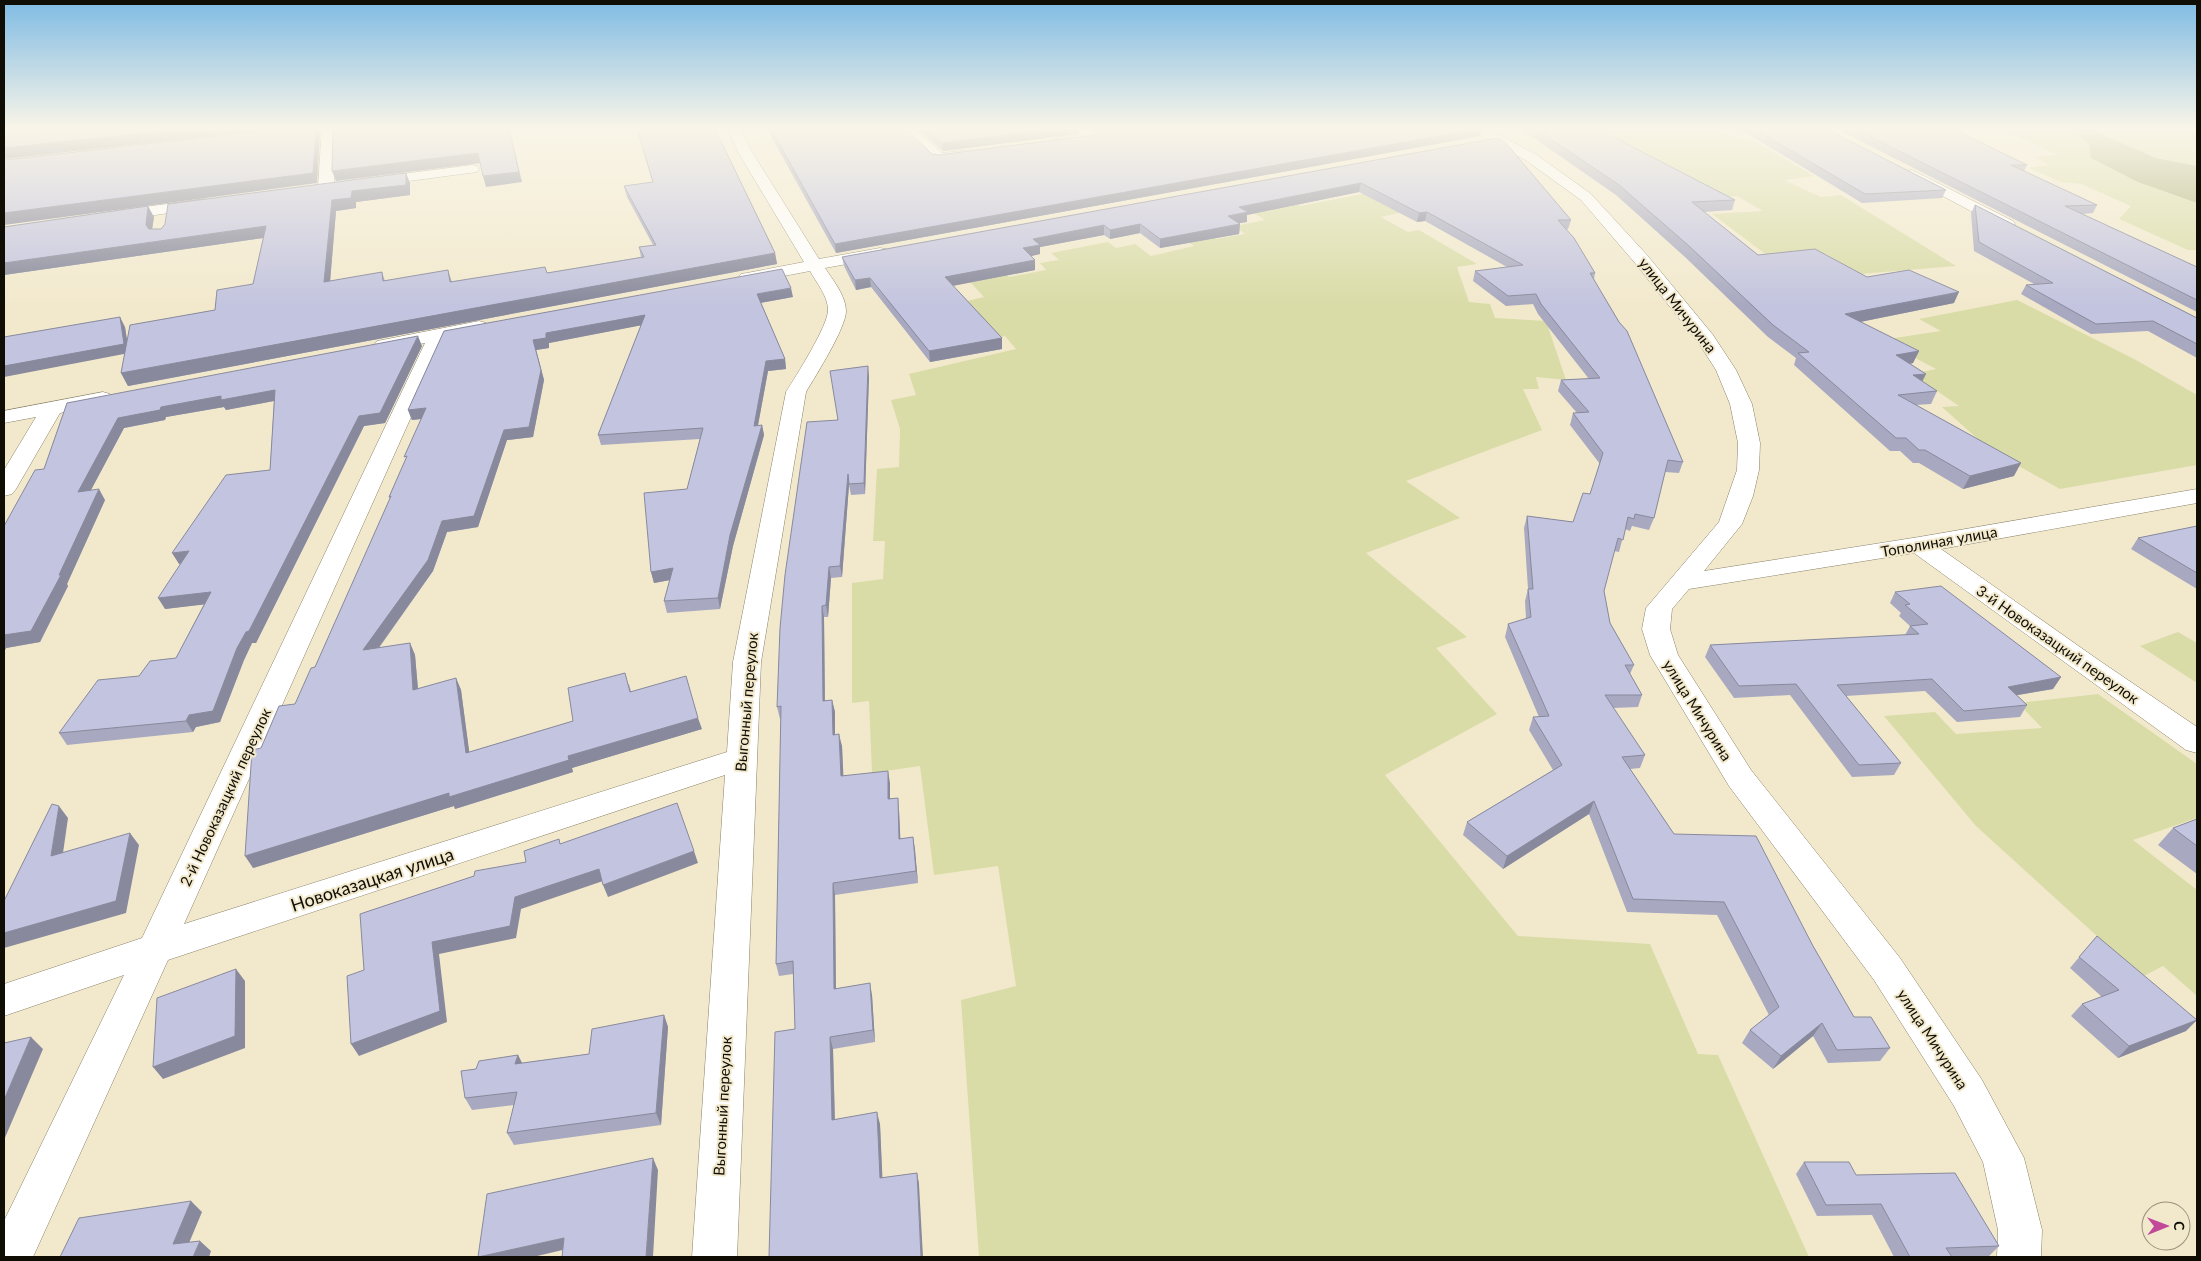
<svg xmlns="http://www.w3.org/2000/svg" width="2201" height="1261" font-family="Lato,sans-serif">
<style>
.green{fill:#d9dca7}
.forest{fill:#abae77}
.lines{fill:none;stroke-linecap:round;stroke-linejoin:round}
.minor-casing{stroke:#898168;stroke-width:1}
.minor{fill:#fff;fill-rule:evenodd}
.wall{fill:#a8a9c0}
.shaded-wall{fill:#88899c}
.building{fill:#c3c4df;stroke:#88899c}
.labels{text-anchor:middle;dominant-baseline:central;stroke-width:4;stroke-linejoin:round;paint-order:stroke}
.street-label{font-size:15px;fill:#100d05;stroke:#f2e9cd}
.near-street-label{font-size:18px;fill:#100d05;stroke:#f2e9cd}
</style>
<rect width="100%" height="100%" fill="#f2e9cd"/>
<path class="green" d="M1578 129H1708L1719 133 1757 143 1814 176 1784 180 1821 197 1841 195 1956 266 1860 274 1826 254 1768 256 1712 214 1763 211 1737 196 1684 199Z
M1988 129H2062L2078 135 2138 182 2197 203V250H2188L2119 219 2131 206 2081 184 2061 182 2029 168 2049 165 2035 157 2058 155 2009 133Z
M2098 129H2197V166C2162 160 2126 151 2098 129Z
M1368 193 1434 205 1381 217 1408 232 1419 230 1477 264 1457 267 1469 302 1490 304 1495 318 1546 321 1566 380 1536 377 1539 389H1523L1542 430 1406 481 1460 518 1366 553 1467 637 1436 648 1497 714 1385 775 1518 936 1650 944 1698 1054 1718 1055 1809 1257H979L961 1000 1016 986 998 866 934 875 920 766 872 773 869 701 852 703V583L883 579 885 541H873L877 469 899 467 900 429 891 400 916 395 909 374 1016 349 1005 336 996 338 963 302 984 297 961 272 997 266 1009 277 1046 270 1040 263 1059 260 1051 253 1108 242 1116 248 1135 244 1151 256 1194 246 1185 239 1208 234 1217 239 1245 234 1235 226 1265 220 1246 208 1295 203 1300 206Z
M2017 300 2136 360 2197 395V465L2060 489 1990 450 1942 407 1959 406 1912 374 1936 369 1881 340 1941 331 1919 319Z
M2178 632 2197 643V683L2140 646Z
M2098 694 2197 764V818L2133 840 2197 890V996L2163 966 2142 977 1976 826 1884 716 1935 712 1956 734 2042 728 2018 703Z"/>
<path class="forest" d="M2062 129H2098L2108 137 2156 158 2197 166V203L2138 182 2091 158 2089 144 2078 135Z"/>
<g class="lines">
<g class="minor-casing">
<path id="minor" d="M322 129H336L334 188 331 191H321L318 188Z
M728 129H740L752 152 819 259 880 248 886 249 888 253 886 257 880 258 825 268C833 280 846 296 846 311 846 328 816 375 806 392L761 662 737 1257H692L725 775 168 960 33 1257H4V1221L124 975 4 1016V984L142 938 425 343 384 351 377 349 374 345 377 341 479 321 486 323 488 327 486 331 446 339 184 924 727 752 733 662 786 392C796 376 828 326 828 310 828 296 816 282 810 271L747 283 741 282 738 278 741 274 747 273 804 262 738 152Z
M901 129H915L942 153 970 150 977 154 970 158 939 162 934 161Z
M1077 129H1091L1101 137C1095 143 1059 149 1053 142L1055 139 1082 135Z
M1473 129H1488L1537 155 1591 194 1647 255 1713 335 1736 370 1752 404 1760 443 1759 470 1753 496 1742 524 1704 571 1919 537 2197 489V503L1941 549 2097 659 2197 727V753L2186 750 1914 553 1689 589 1672 609 1670 629 1678 655 1751 770 1900 958 1982 1080 2024 1158 2042 1230 2041 1257H1997L1998 1230 1983 1162 1954 1106 1874 980 1729 786 1650 655 1642 629 1646 608 1719 522 1737 470 1738 443 1730 404 1716 370 1698 342 1635 263 1581 200 1527 161 1474 132Z
M472 165 477 166 479 169 477 172 371 186 366 185 364 182 366 179 371 178Z
M1912 170 2013 221 2015 224 2013 227H2001L1907 177 1905 174 1907 171Z
M205 199 210 201 213 204 210 207 114 221 108 219 106 216 108 213 114 211Z
M103 392 110 394 113 398 110 402 60 413 16 489 12 494 4 496V470L36 417 4 423V411Z"/>
</g>
<use href="#minor" class="minor"/>
</g>
<path class="wall" d="M637 129H715L775 253 777 264 128 386 121 373 125 354V327L127 341 215 310 253 284 263 238 4 275V227L154 217 152 229H161L410 183V195L356 202V208L336 211 330 281 382 272 385 281 448 270 452 282 547 273 641 257 639 247 653 245 627 197 624 186 653 182Z
M767 129H906L932 154 938 155 1094 135 1098 133 1093 129H1482L1480 136 836 253Z
M917 129H1078V134L943 151Z
M1521 129H1598L1735 200 1732 210 1704 212 1758 255 1867 277 1954 303 1860 322 1919 351 1913 363 1910 364 1923 382 1937 391 1931 404 1916 405 2014 476 1963 489 1919 463H1913L1900 451H1890L1794 365 1796 358 1768 337 1685 257 1616 195Z
M1734 129H1826L1946 190 1942 198 1862 203 1745 132Z
M1837 129H1953L2027 165 2024 171 2097 205 2093 213 2082 214 2197 267V312Z
M1497 138 1571 220 1568 229H1566L1595 273 1594 279 1683 462 1679 473 1665 472 1654 518 1649 530 1632 526 1630 531 1625 529 1619 552 1614 551 1604 591 1610 623 1634 665 1630 674 1642 695 1638 707 1613 708 1645 755 1640 768 1630 769 1674 834 1813 946 1854 1017 1890 1048 1880 1061 1828 1063 1813 1036 1773 1069 1742 1043 1750 1030 1769 1015 1717 915 1627 912 1589 814 1503 869 1463 835 1467 822 1553 770 1529 730 1533 717H1539L1505 637 1508 624 1526 619 1525 601 1528 589 1524 528 1527 516 1573 522 1590 494 1600 464 1570 425 1573 413H1577L1558 391 1561 380 1589 379 1538 314 1533 304 1506 306 1473 281 1475 271 1507 267 1425 221 1417 222 1359 192 1247 215V222L1238 223 1240 224 1239 234 1160 248 1140 233 1110 239 1104 235 1040 247V254L1031 256 1035 270 953 286 1002 338V349L930 362 871 287 856 290 844 266 842 257Z
M1975 205 2197 318V358L2148 331 2091 334 2021 294 2026 285 2034 284 1974 251 1971 213Z
M793 297 761 303 785 359 786 369 768 371 758 425H762L764 435 733 546 720 609 667 613 664 601 670 580 654 583 651 572 687 489 700 439 601 445 598 435 641 325 549 343V348L536 350 544 380 533 437 507 440 478 527 447 532 433 571 379 648 410 643 415 655 418 689 456 678 461 690 469 752 573 721 629 684 631 691 702 729 572 768 573 772 455 809 454 806 253 868 261 748 295 704 315 667 390 499 389 497 405 461 421 419 412 420 408 410 444 331Z
M422 346 385 423 364 426 256 643H252L244 660 220 722 196 727 193 732 67 745 59 733 139 676 176 658 204 604 165 609 180 564H179L270 470 274 401 226 410 224 407 166 417 165 420 124 428 91 490 105 500 67 584 68 586 40 642 6 648 4 652V526L44 469 67 403Z
M869 376 865 494 851 495 849 485 842 577 831 578 828 617H824L825 701 832 700 835 712V735L842 746 843 776 890 783V798L899 810 900 839 913 837 918 883 835 895 836 989 872 995 875 1042 833 1049 835 1119 880 1124 882 1178 917 1173 919 1184 769 1257 795 1029 793 974 779 976 776 964 781 719H780L777 707 838 420Z
M2197 526V589L2131 549 2138 538Z
M1895 592 2061 677 2053 689 2017 695 2027 705 2020 717 1957 722 1925 691 1846 696 1901 763 1894 775 1852 777 1790 695 1734 698 1705 657 1710 645 1905 635 1910 626 1899 616 1901 613 1890 603Z
M2197 819V874L2158 845 2173 828Z
M2097 936 2186 1031 2118 1058 2071 1016 2082 1004 2102 997 2070 968Z
M664 1015 668 1027 661 1125 514 1145 507 1133 514 1105 472 1110 465 1098 476 1069 518 1055 522 1063 589 1054Z
M1804 1162 1856 1175 1999 1246 1988 1257H1894L1872 1215 1817 1216 1796 1174Z"/>
<path class="shaded-wall" d="M62 129H71L73 131H60Z
M181 129H273L4 159V148Z
M316 129H318L320 134 317 183 4 225V213Z
M509 129 522 182 486 187 483 176Z
M1054 129H1078V134L943 151 942 143Z
M1475 129H1482L1480 136 836 253 835 244Z
M478 153 481 163 336 181 332 171Z
M406 173 410 183V195L356 202V208L336 211 329 294 324 282 332 200 352 191Z
M1361 183 1359 192 1247 215V222L1227 225 1228 216 1239 207Z
M148 206 154 217 151 236 146 225Z
M1427 212 1425 221 1417 222 1419 213Z
M1140 224V233L1110 239V230Z
M1240 224 1239 234 1160 248V239Z
M1104 225V235L1040 247V254L1023 258V248L1033 239Z
M266 226 270 237 4 275V263Z
M775 253 777 264 128 386 121 373Z
M1035 260V270L946 287 945 277Z
M870 278 871 287 856 290 855 280Z
M791 288 793 297 759 303 757 294Z
M1959 292 1954 303 1840 326 1845 314Z
M645 315 648 324 549 343V348L536 350 544 380 533 437 507 440 478 527 447 532 433 571 369 661 363 650 533 340 546 333Z
M120 317 125 327 129 353 4 377V366Z
M418 336 422 346 385 423 364 426 256 643H252L244 660 220 722 196 727 193 732 186 721 189 715 237 648 359 416Z
M1002 338V349L930 362 929 351Z
M1919 351 1913 363 1891 368 1896 355Z
M785 359 786 369 768 371 756 436 754 426 766 361Z
M868 366 869 376 865 494 864 483Z
M1926 374 1920 386 1913 375Z
M275 390 279 400 226 410 224 407 166 417 165 420 124 428 84 503 78 492 118 418 161 407 221 396Z
M426 408 430 418 412 420 408 410Z
M762 425 764 435 733 546 720 609 718 598 730 535Z
M2021 463 2014 476 1963 489 1970 476Z
M848 474 849 485 842 577 840 566Z
M99 489 105 500 67 584 68 586 40 642 6 648 4 652V635L59 575Z
M189 551 195 562 179 564 172 553Z
M829 567 831 578 828 617 826 605Z
M673 568 676 579 654 583 651 572Z
M211 592 217 603 165 609 158 598Z
M822 606 824 617 825 713 823 701Z
M410 643 415 655 419 701 413 690Z
M2061 677 2053 689 2000 698 2008 687Z
M456 678 461 690 471 765 466 753Z
M832 700 835 712V747L833 735Z
M698 718 702 729 572 768 573 772 455 809 454 806 253 868 245 856 568 756Z
M839 734 842 746 844 788 841 776Z
M888 771 890 783V811L888 799Z
M898 798 899 810 901 851 899 839Z
M1594 801 1589 814 1503 869 1507 856Z
M59 806 68 818 61 867 51 856Z
M130 833 139 845 126 913 4 948V933Z
M913 837 915 849 918 883 916 871Z
M694 851 698 863 608 897 603 885Z
M599 869 603 881 521 909 516 938 439 954 447 1022 359 1056 351 1044 432 942 515 897Z
M833 883 835 895 836 1001 834 989Z
M236 969 245 981V1048L163 1079 153 1067Z
M870 983 872 995 875 1042 873 1030Z
M664 1015 668 1027 661 1125 656 1113Z
M2197 1020 2186 1031 2118 1058 2129 1046Z
M1822 1023 1813 1036 1773 1069 1781 1056Z
M31 1037 43 1049 4 1140V1100Z
M830 1037 833 1049 835 1131 832 1120Z
M518 1055 524 1067 515 1064Z
M877 1112 880 1124 883 1190 880 1178Z
M653 1158 658 1170 653 1257H646Z
M917 1173 919 1184 923 1257H921Z
M191 1201 202 1212 184 1255 173 1244Z
M564 1238 571 1248 533 1257H478Z
M200 1241 211 1251 209 1257H193Z"/>
<path class="building" d="M4 129H62L60 131 86 129H183L4 148Z
M280 129H316L313 173 4 213V160Z
M333 129H509L519 172 483 176 478 153 332 171Z
M637 129H715L775 253 121 373 130 325 215 310 217 290 253 284 266 226 4 263V227L148 206 146 225 149 229H161L165 224 168 204 406 173V185L352 191 351 198 332 200 324 282 382 272 383 281 448 270 450 282 545 267 547 273 644 257 639 247 656 245 624 186 653 182Z
M771 129H906L932 154 938 155 1094 135 1102 131V129H1478L835 244Z
M926 129H1054L942 143Z
M1536 129H1598L1735 200 1692 202 1758 255 1815 249 1867 277 1909 270 1959 292 1845 314 1919 351 1896 355 1926 374 1913 375 1937 391 1898 395 2021 463 1970 476 1925 450H1919L1906 438H1896L1798 353 1809 352 1773 325 1689 246 1619 185Z
M1754 129H1826L1946 190 1865 194Z
M1855 129H1953L2027 165H2011L2097 205 2065 206 2197 267V300Z
M1497 138 1505 142 1571 220H1558L1574 238 1595 273H1590L1619 322 1627 331 1683 462 1668 460 1654 518 1635 514 1634 519 1628 517 1623 540 1618 538 1604 591 1610 623 1634 665H1625L1642 695H1605L1645 755 1622 757 1674 834 1756 836 1813 946 1854 1017H1871L1890 1048 1837 1050 1822 1023 1781 1056 1750 1030 1779 1007 1724 902 1633 899 1594 801 1507 856 1467 822 1562 765 1533 717 1549 716 1508 624 1531 617 1528 589H1533L1527 516 1573 522 1583 493 1590 494 1603 453 1573 413 1589 412 1561 380 1600 378 1541 304 1536 294 1508 296 1475 271 1523 265 1427 212 1419 213 1361 183 1239 207 1248 212 1228 216 1240 224 1160 239 1140 224 1110 230 1104 225 1033 239 1040 245 1023 248 1035 260 945 277 1002 338 929 351 870 278 855 280 842 257Z
M1975 205 2197 318V344L2153 321 2096 324 2026 285 2053 283 1979 242Z
M782 269 791 288 757 294 785 359 766 361 754 426 762 425 730 535 718 598 664 601 673 568 651 572 644 493 687 489 703 428 598 435 645 315 546 333V338L533 340 541 370 529 427 504 430 474 516 442 521 428 560 363 650 410 643 413 690 456 678 466 753 573 721 568 688 625 673 630 692 686 676 698 718 568 756 569 760 449 797V793L245 856 252 750 261 748 279 706 295 704 311 668 315 667 391 496 389 497 407 456 404 457 426 408 408 410 444 331Z
M120 317 124 344 4 366V337Z
M418 336 380 413 359 416 249 631 246 632 237 648 213 711 189 715 186 721 59 733 98 680 139 676 150 661 176 658 211 592 158 598 189 551 172 553 226 475 270 470 275 390 221 400V396L161 407 160 410 118 418 78 492 99 489 59 575H61L31 631 4 635V526L35 470 44 469 67 403Z
M868 366 864 483 849 484 848 474 840 566 829 567 826 605 822 606 823 701 832 700 833 735 839 734 841 776 888 771V799L898 798 899 839 913 837 916 871 833 883 834 989 870 983 873 1030 830 1037 832 1120 877 1112 880 1178 917 1173 921 1257H769L775 1032 795 1029 793 961 776 964 781 706 777 707 780 628 785 575 807 422 838 420 830 371Z
M2197 526V573L2138 538Z
M1941 586 2061 677 2008 687 2027 705 1964 711 1932 679 1837 685 1901 763 1859 765 1796 684 1739 686 1710 645 1919 634 1910 626 1928 624 1905 605 1910 604 1895 592Z
M677 803 694 851 603 885 599 869 515 897 510 926 432 942 440 1011 351 1044 347 976 364 970 360 914 474 876 475 871 526 862 524 851 559 839 560 844Z
M52 804 59 806 51 856 130 833 116 901 4 933V901Z
M2197 819V846L2173 828Z
M2097 936 2197 1020 2129 1046 2082 1004 2119 990 2079 957Z
M236 969 235 1036 153 1067 157 998Z
M664 1015 656 1113 507 1133 517 1092 465 1098 461 1071 476 1069 479 1061 518 1055 515 1064 589 1054 592 1029Z
M31 1037 4 1100V1043Z
M653 1158 646 1257H562L564 1238 478 1257 487 1194Z
M1804 1162H1849L1856 1175 1955 1173 1999 1246 1946 1248 1952 1257H1910L1881 1204 1826 1205Z
M191 1201 173 1244 200 1241 193 1257H60L79 1218Z"/>
<linearGradient id="sky" x2="0" y2="1"><stop stop-color="#7fbbe3"/><stop offset="0.42" stop-color="#f9f5e8"/><stop offset="1" stop-color="#f9f5e8" stop-opacity="0"/></linearGradient>
<rect width="2201" height="305" fill="url(#sky)"/>
<g class="labels">
<g class="street-label">
<text transform="translate(1678 305) rotate(52)">улица Мичурина</text>
<text transform="translate(1939 541) rotate(-10)">Тополиная улица</text>
<text transform="translate(2058 644) rotate(35)">3-й Новоказацкий переулок</text>
<text transform="translate(746 702) rotate(-85)">Выгонный переулок</text>
<text transform="translate(1698 710) rotate(58)">улица Мичурина</text>
<text transform="translate(225 797) rotate(-65)">2-й Новоказацкий переулок</text>
<text transform="translate(1933 1039) rotate(57)">улица Мичурина</text>
<text transform="translate(722 1106) rotate(-87)">Выгонный переулок</text>
</g>
<g class="near-street-label">
<text transform="translate(372 879) rotate(-18)">Новоказацкая улица</text>
</g>
</g>
<rect width="2201" height="1261" fill="none" stroke="#100d05" stroke-width="10"/>
<g transform="translate(2166 1226) rotate(89)"><circle r="24" fill="#f2e9cd" stroke="#98917d"/>
<path d="M0-4L9 19L0 12L-9 19Z" fill="#c24899"/>
<text y="-8" font-size="14" font-weight="bold" text-anchor="middle" fill="#100d05">С</text>
</g>
</svg>
